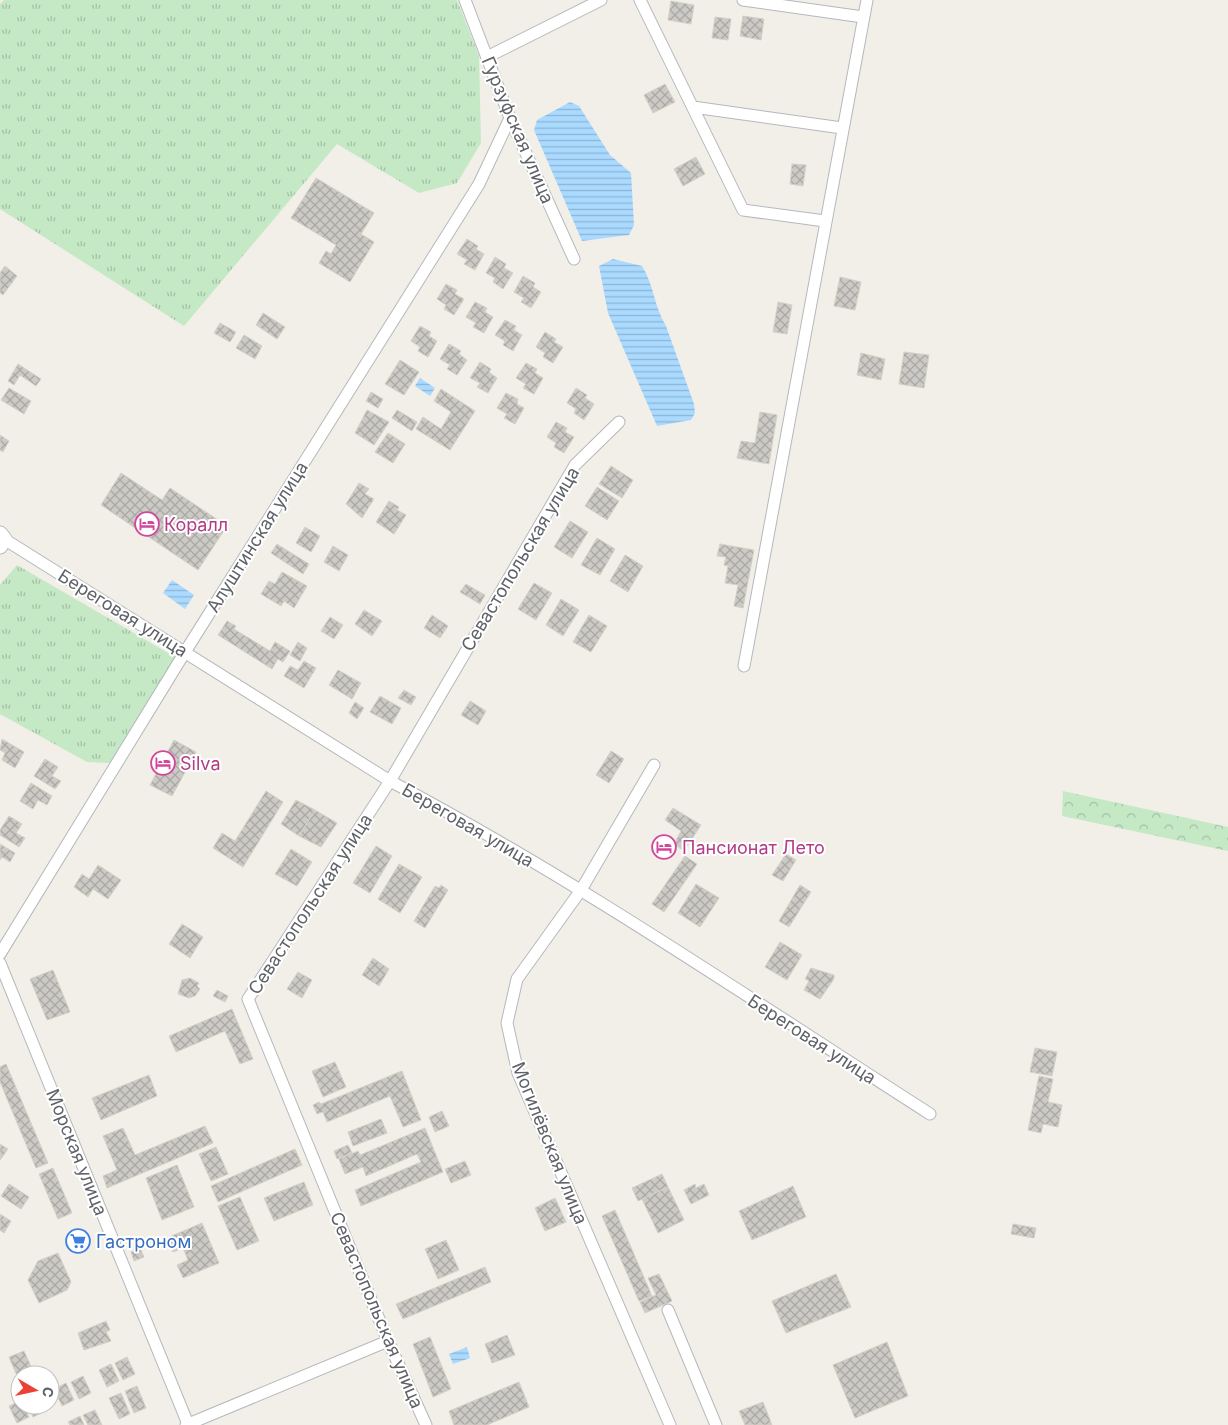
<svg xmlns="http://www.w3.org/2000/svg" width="1228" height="1425" font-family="Inter,sans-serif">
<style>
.grass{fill:url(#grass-tufts)}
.forest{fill:url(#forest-crowns)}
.water{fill:url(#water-rules)}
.building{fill:url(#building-cross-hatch);stroke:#d6d1c6}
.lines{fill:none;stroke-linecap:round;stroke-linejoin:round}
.street-casing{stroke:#b5b8bc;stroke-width:13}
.secondary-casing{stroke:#b6babf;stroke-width:17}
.street{stroke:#fff;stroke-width:11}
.secondary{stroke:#fff;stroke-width:15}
.labels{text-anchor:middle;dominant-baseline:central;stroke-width:4;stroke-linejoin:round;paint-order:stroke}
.street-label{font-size:18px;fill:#5f6368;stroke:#fff}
.hotel-label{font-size:18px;fill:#b23c85;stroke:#fff;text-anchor:start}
.shop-label{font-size:18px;fill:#366cbe;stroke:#fff;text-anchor:start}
</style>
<defs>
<pattern id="grass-tufts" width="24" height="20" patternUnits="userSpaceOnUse" patternTransform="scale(1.25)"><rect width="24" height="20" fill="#c5e8c5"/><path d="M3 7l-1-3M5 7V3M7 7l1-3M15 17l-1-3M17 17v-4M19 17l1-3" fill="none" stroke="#a3c0a4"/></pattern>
<pattern id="forest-crowns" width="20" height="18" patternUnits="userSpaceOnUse" patternTransform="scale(1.25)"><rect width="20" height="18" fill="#c5e8c5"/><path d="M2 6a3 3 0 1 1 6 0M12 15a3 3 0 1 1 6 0" fill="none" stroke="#a3c0a4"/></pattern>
<pattern id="water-rules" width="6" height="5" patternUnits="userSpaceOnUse" patternTransform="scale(1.25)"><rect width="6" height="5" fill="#aadaff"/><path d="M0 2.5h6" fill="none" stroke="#8eb4d2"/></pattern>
<pattern id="building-cross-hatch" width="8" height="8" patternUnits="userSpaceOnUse" patternTransform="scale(1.25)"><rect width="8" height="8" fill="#cccac5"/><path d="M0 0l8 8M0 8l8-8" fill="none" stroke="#a9a8a4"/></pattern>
</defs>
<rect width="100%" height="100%" fill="#f1efe8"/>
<path class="grass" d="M4 0H457L479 56 481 143 457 183 419 193 337 144 184 326 0 209V4Z
M17 565 175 657 111 763 87 762 0 714V585Z"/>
<path class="forest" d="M1063 791 1228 827V851L1062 816Z"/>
<path class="water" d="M570 102 579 106 610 155 631 173 634 225 629 235 582 241 534 130 537 120Z
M613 259 642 266C654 285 654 307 666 326L694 404 695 413 691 420 657 426 608 313 599 266Z
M420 378 435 388 430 396 415 386Z
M172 580 194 595 185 609 163 593Z
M467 1347 470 1358 453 1364 449 1354Z"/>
<path class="building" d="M671 1 694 5 691 24 668 20Z
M743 16 764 19 761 40 740 36Z
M715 17 731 19 728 40 712 38Z
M665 84 675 102 653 113 644 95Z
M696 157 705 174 683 186 674 169Z
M792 164 806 165 803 186 790 184Z
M316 178 374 213 361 234 374 242 350 282 319 263 326 251 331 254 336 245 291 218Z
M467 239 478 246 476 249 484 254 475 270 464 264 467 260 457 254Z
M495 257 506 264 504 268 513 273 503 289 493 282 495 278 486 273Z
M5 266 17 276 3 295 0 293V273Z
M523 276 535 283 533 287 541 292 531 308 521 302 524 298 514 292Z
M840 277 861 282 855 310 834 306Z
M446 284 457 290 455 294 464 299 454 315 444 309 446 305 437 299Z
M475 302 487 308 485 312 493 317 484 333 473 327 476 323 466 317Z
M778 302 792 305 787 334 773 332Z
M263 313 285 327 277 339 256 325Z
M505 320 516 326 514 330 522 335 513 351 503 345 505 341 495 335Z
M220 323 236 332 230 342 214 333Z
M420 326 431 332 429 336 437 341 428 357 418 351 420 347 411 341Z
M545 332 556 339 554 342 563 347 553 363 543 357 545 353 536 347Z
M244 335 262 346 255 359 236 348Z
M449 344 461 351 459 354 467 360 457 375 447 369 450 365 440 359Z
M904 352 929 355 924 388 899 384Z
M861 353 885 359 881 380 857 375Z
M400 360 419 372 404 395 385 384Z
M480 362 491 369 489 372 497 378 488 393 477 387 480 383 470 378Z
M526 363 537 369 535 373 543 378 534 394 523 388 526 384 516 378Z
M18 364 41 379 36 386 20 375 14 385 8 381Z
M9 388 31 401 24 414 1 400Z
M576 388 587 395 585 398 594 404 584 420 574 413 576 409 567 403Z
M441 389 475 411 450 450 416 429 423 417 441 429 451 412 434 401Z
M371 392 383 399 378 408 366 401Z
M506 393 518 399 517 404 524 408 515 424 504 418 507 414 497 408Z
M367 410 389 422 374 445 355 433Z
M397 410 417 422 412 431 392 418Z
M760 412 777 415 769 464 737 458 741 441 755 443Z
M556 422 567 428 565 432 574 437 564 453 554 447 556 443 547 437Z
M388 433 405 444 393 463 375 452Z
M0 435 9 441 3 452 0 450Z
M611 466 633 480 622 498 599 484Z
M121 473 162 500 170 488 227 526 198 570 101 505Z
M359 483 369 489 365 494 374 499 362 518 346 504Z
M597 487 619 501 607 520 585 506Z
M389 501 399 507 397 510 406 515 394 534 376 522Z
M570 521 588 532 572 558 554 547Z
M305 527 320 536 311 552 296 543Z
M597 538 615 549 600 575 581 565Z
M277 544 309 564 303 574 271 553Z
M720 544 754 550 743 608 734 606 738 585 725 583 728 566 724 565 726 557 717 556Z
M333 546 348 555 339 571 324 562Z
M625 555 643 566 628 592 610 581Z
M282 572 307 586 294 608 284 601 281 606 261 594 269 581 275 584Z
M534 583 552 593 536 620 518 609Z
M466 584 485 595 480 604 460 592Z
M561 599 579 610 563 636 546 625Z
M364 610 382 621 372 636 355 624Z
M432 615 448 626 440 638 424 628Z
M589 615 607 626 591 652 573 642Z
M330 617 343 625 334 639 321 631Z
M227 621 236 626 234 629 270 651 275 642 290 651 283 662 278 659 272 669 218 635Z
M298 642 307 648 300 661 290 655Z
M304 661 316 668 304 688 284 676 290 666 298 670Z
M338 670 361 683 352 699 329 685Z
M404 690 416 697 411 705 398 698Z
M380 696 401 708 392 724 370 712Z
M470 701 486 711 478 725 461 715Z
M355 702 364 708 357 719 349 713Z
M2 739 24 752 15 768 2 760 5 753 0 750Z
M174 740 196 752 172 796 150 785Z
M611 751 624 759 609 783 596 775Z
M45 759 58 767 52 776 61 781 55 789 34 776Z
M31 783 52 796 47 805 38 800 33 809 20 801Z
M266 791 283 802 243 867 213 848 222 833 235 841Z
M296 800 315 810 299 836 281 824Z
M673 808 701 825 684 851 674 844 681 831 665 820Z
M315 810 337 823 321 847 299 836Z
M9 816 22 824 16 833 25 838 19 847 0 835V830Z
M0 844 15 853 10 862 2 857 0 860Z
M376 846 392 856 370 893 353 883Z
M291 849 312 862 297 886 275 874Z
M786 854 796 860 783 881 772 875Z
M685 856 697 864 664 912 652 904Z
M399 864 422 877 400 913 378 899Z
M98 865 121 880 108 899 93 889 88 897 74 887 82 874 89 879Z
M696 884 719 898 700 927 678 913Z
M441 885 448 890 425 928 414 921 435 886 439 888Z
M800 885 811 892 789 927 779 921Z
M182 924 203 937 190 958 169 944Z
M780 942 802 955 787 980 765 967Z
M373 958 389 969 379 986 362 975Z
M811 968 834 975V979L820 999 804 990 809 981 805 979Z
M53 970 70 1012 47 1020 30 979Z
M298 972 312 980 302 998 287 989Z
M190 978 199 983 197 986 200 989 195 996 189 998 178 994 182 980Z
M217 990 228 996 225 1002 213 996Z
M232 1009 253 1059 240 1064 225 1031 176 1052 169 1036Z
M1035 1048 1057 1052 1052 1076 1030 1072Z
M335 1062 346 1087 323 1097 312 1071Z
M6 1064 48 1163 36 1168 0 1082V1067Z
M402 1071 421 1120 403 1127 390 1096 327 1122 323 1112 317 1114 313 1105 319 1102 321 1104Z
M149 1075 157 1096 101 1120 92 1098Z
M1039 1076 1053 1079 1048 1102 1062 1105 1058 1127 1043 1124 1041 1133 1028 1130Z
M442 1111 449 1126 435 1132 429 1117Z
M381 1119 387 1133 353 1146 348 1132Z
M205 1126 213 1143 107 1188 103 1176 117 1170 103 1136 123 1128 135 1155Z
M425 1128 443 1172 361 1206 355 1190 421 1162 417 1154 366 1176 363 1167 345 1174 339 1159 358 1151 360 1155Z
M0 1144 8 1149 0 1160Z
M348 1145 352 1153 337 1159 334 1151Z
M216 1147 228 1174 211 1181 199 1154Z
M295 1149 302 1165 218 1202 211 1186Z
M465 1161 471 1175 451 1183 445 1169Z
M177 1165 194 1207 162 1220 146 1178Z
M53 1168 72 1213 58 1219 39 1174Z
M662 1174 668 1187 638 1201 632 1188Z
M304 1182 313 1205 274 1221 264 1198Z
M9 1184 29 1197 21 1209 1 1196Z
M695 1184 696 1188 704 1184 709 1195 691 1204 684 1190Z
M793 1186 806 1217 752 1240 739 1211Z
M668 1187 684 1220 658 1233 642 1199Z
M240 1197 259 1241 237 1250 218 1206Z
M555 1198 566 1222 545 1231 535 1208Z
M615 1210 652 1296 639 1301 602 1216Z
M0 1214 11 1221 4 1233 0 1230Z
M202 1223 219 1263 183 1278 177 1265 188 1260 183 1248 173 1252 167 1238Z
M1013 1224 1036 1228 1034 1238 1011 1234Z
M446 1240 459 1270 438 1279 425 1249Z
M140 1248 144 1257 134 1261 131 1252Z
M58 1253 71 1282 67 1290 39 1303 28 1280 38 1261Z
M485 1267 491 1282 403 1319 396 1304Z
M659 1274 672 1301 645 1313 640 1302 656 1295 648 1278Z
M836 1274 851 1307 786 1333 772 1301Z
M106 1321 110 1330 106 1332 111 1341 84 1350 78 1333Z
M507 1335 515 1355 492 1363 485 1344Z
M430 1337 451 1389 433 1397 413 1344Z
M887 1342 908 1396 855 1418 833 1365Z
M24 1351 35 1375H20V1383L9 1357Z
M127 1357 135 1374 123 1380 115 1363Z
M111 1364 119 1381 107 1387 99 1370Z
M83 1376 91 1393 79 1399 71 1382Z
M519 1382 529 1407 487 1425H454L449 1411Z
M66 1383 74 1400 62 1406 54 1389Z
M137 1386 146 1408 134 1413 125 1391Z
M121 1393 130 1414 119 1419 109 1398Z
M20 1401V1405H23L29 1417 17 1423 9 1406Z
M763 1402 772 1425H745L739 1411Z
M27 1405H42L45 1411 33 1417Z
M95 1410 102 1425H88L83 1415Z
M80 1416 84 1425H70L68 1422Z"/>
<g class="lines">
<g class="street-casing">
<path id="street" d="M465 0 510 118 574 259
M640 0 743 210 825 221
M743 0 863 17
M487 57 601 0
M693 107 842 128
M4 539 390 781C577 880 752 1000 930 1114
M744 666 867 0
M654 765 581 890 517 979 507 1023 518 1073 670 1425
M0 954 185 652 479 184 510 118
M0 963 188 1424
M668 1310 716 1425
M186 1425 388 1341
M426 1425 388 1341 248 999 390 781 575 465 619 422"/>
</g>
<g class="secondary-casing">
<path id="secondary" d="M0 534 4 539 0 546"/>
</g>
<use href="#street" class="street"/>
<use href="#secondary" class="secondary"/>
</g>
<defs>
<g id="hotel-ring" transform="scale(1.25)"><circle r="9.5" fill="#fff" stroke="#d1479c" stroke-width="1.5"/><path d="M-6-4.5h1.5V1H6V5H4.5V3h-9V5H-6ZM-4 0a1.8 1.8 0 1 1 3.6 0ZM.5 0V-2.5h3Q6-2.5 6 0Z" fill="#d1479c"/></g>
<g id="supermarket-ring" transform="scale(1.25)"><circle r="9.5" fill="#fff" stroke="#3f7fe0" stroke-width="1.5"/><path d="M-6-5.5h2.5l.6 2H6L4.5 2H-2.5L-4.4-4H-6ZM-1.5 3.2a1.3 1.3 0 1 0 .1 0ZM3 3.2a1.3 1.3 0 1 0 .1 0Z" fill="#3f7fe0"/></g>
</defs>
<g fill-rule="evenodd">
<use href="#hotel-ring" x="147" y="524"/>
<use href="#hotel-ring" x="163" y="763"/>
<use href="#hotel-ring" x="664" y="847"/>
<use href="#supermarket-ring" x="78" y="1241"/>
</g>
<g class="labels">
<g class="street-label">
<text transform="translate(518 130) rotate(67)">Гурзуфская улица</text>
<text transform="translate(257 537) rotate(-58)">Алуштинская улица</text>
<text transform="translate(520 559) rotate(-59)">Севастопольская улица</text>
<text transform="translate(123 613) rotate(32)">Береговая улица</text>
<text transform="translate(468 825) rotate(30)">Береговая улица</text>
<text transform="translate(310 904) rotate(-57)">Севастопольская улица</text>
<text transform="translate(812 1039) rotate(33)">Береговая улица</text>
<text transform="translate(550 1143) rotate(68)">Могилёвская улица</text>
<text transform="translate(77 1152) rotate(68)">Морская улица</text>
<text transform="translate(377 1310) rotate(67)">Севастопольская улица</text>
</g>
<g class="hotel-label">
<text x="164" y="524">Коралл</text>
<text x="180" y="763">Silva</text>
<text x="682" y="847">Пансионат Лето</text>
</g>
<g class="shop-label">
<text x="96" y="1241">Гастроном</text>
</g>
</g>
<g transform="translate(35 1390) rotate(99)"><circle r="24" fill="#ffffff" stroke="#bfc1c3"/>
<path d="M0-4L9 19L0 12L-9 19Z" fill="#ea4335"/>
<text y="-8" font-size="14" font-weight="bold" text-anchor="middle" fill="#5f6368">С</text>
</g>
</svg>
